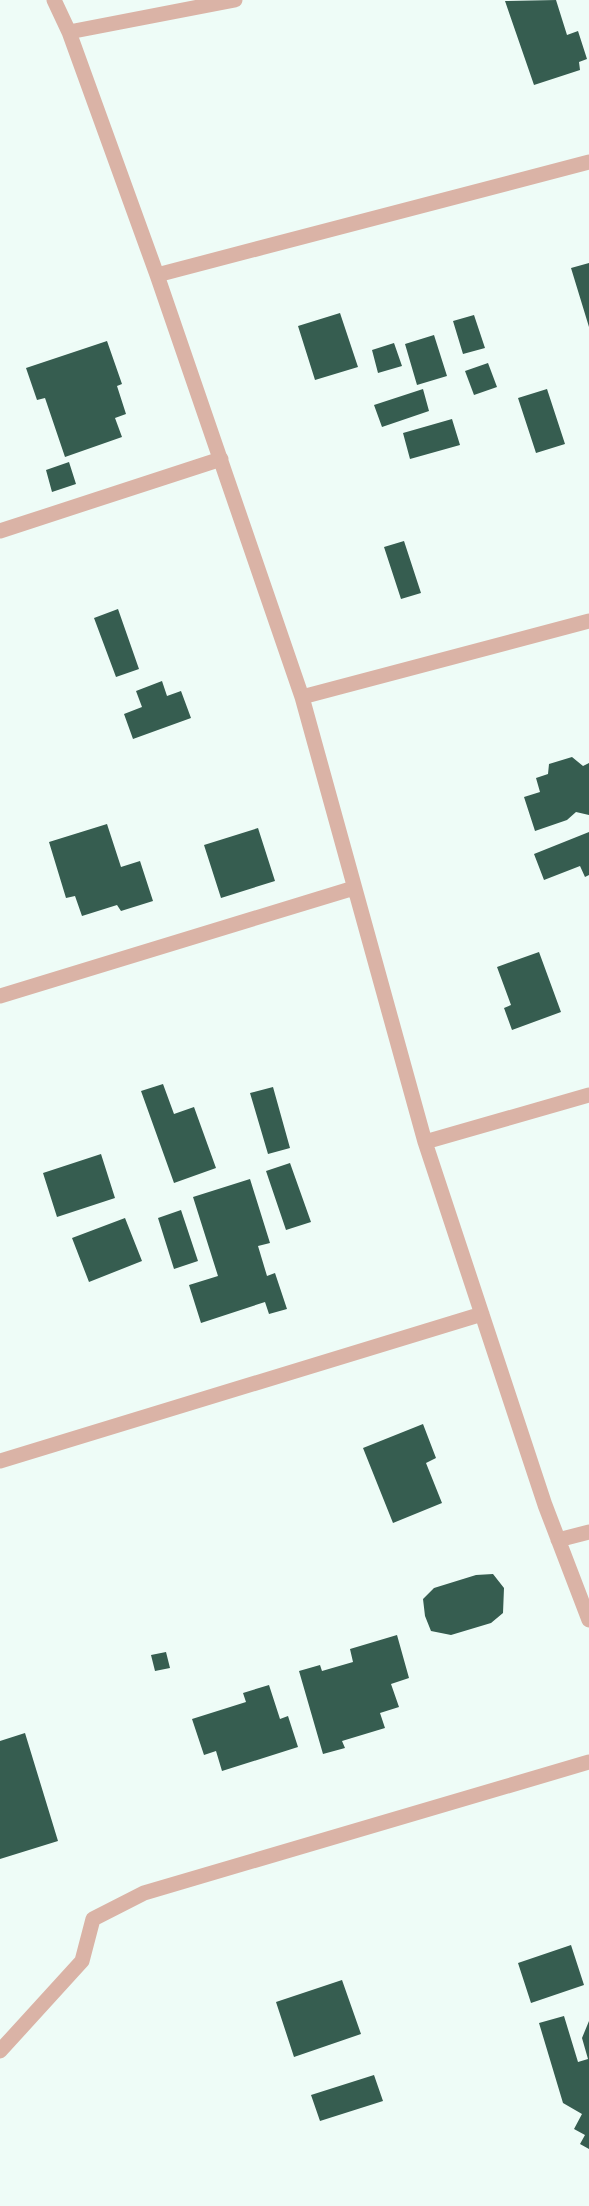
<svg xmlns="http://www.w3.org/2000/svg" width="589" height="2206" font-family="'Roboto Serif',serif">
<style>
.building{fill:#365d50}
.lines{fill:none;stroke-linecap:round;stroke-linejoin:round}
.street{stroke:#dab3a6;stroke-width:15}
</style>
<rect width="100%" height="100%" fill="#eefcf7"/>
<path class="building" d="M556 0 567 35 578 31 587 59 579 62 580 70 534 85 505 1Z
M589 263V327L571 268Z
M340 313 358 367 315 380 298 326Z
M474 315 485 348 463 354 453 321Z
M434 335 447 376 417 385 405 344Z
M107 341 122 384 117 386 126 414 115 418 122 437 65 457 45 398 37 400 26 368Z
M394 343 402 366 378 373 372 350Z
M488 363 497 387 474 395 465 371Z
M423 389 429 411 382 427 374 405Z
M547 389 565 444 536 453 518 398Z
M452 419 460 445 410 459 403 433Z
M69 462 76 484 52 492 46 470Z
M404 541 421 593 401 599 384 547Z
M118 609 139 669 116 677 94 618Z
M162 681 167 696 181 691 191 718 133 739 124 714 142 707 136 691Z
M572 757 583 766 589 763V815L576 812 567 820 535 831 524 797 540 792 536 778 548 774 549 764Z
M107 824 121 867 140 861 153 901 121 911 117 905 82 916 75 896 66 898 49 842Z
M258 828 275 881 221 898 204 845Z
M589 832V875L585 877 580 866 544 880 534 854Z
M539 952 561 1012 512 1030 504 1008 511 1005 497 967Z
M163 1084 174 1114 194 1107 216 1168 174 1183 141 1091Z
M273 1087 290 1148 268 1154 250 1093Z
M101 1154 115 1198 57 1217 43 1173Z
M290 1163 311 1222 286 1230 266 1171Z
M250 1179 270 1243 258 1246 267 1276 275 1273 287 1309 269 1314 265 1302 201 1323 189 1285 218 1276 193 1197Z
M181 1210 198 1261 174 1269 158 1218Z
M125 1218 142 1261 89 1282 72 1238Z
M423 1424 436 1458 426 1463 442 1503 393 1523 363 1448Z
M493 1574 504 1588 503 1613 491 1623 451 1635 431 1631 425 1616 423 1599 434 1588 476 1575Z
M397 1635 409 1678 391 1684 399 1707 380 1713 385 1728 342 1741 345 1748 323 1754 299 1671 320 1665 322 1671 353 1662 350 1649Z
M166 1652 170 1668 155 1671 151 1655Z
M269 1685 280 1719 288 1716 298 1747 222 1771 216 1751 204 1755 192 1719 246 1702 243 1693Z
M25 1733 58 1841 0 1859V1741Z
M571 1945 584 1985 531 2003 518 1963Z
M342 1980 361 2034 294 2057 276 2002Z
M564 2016 578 2062 588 2059 582 2038 589 2021V2149L580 2144 585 2135 574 2129 582 2114 563 2103 539 2023Z
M374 2075 383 2101 320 2121 311 2095Z"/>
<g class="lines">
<path class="street" d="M54 0 69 32 157 275 302 697 425 1142 545 1505 589 1620
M69 32 235 0
M157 275 589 162
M0 531 221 459
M302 697 589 621
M0 996 354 888
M425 1142 589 1095
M0 1461 482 1314
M558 1540 589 1532
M0 2051 82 1961 93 1919 144 1893 589 1762"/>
</g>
</svg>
